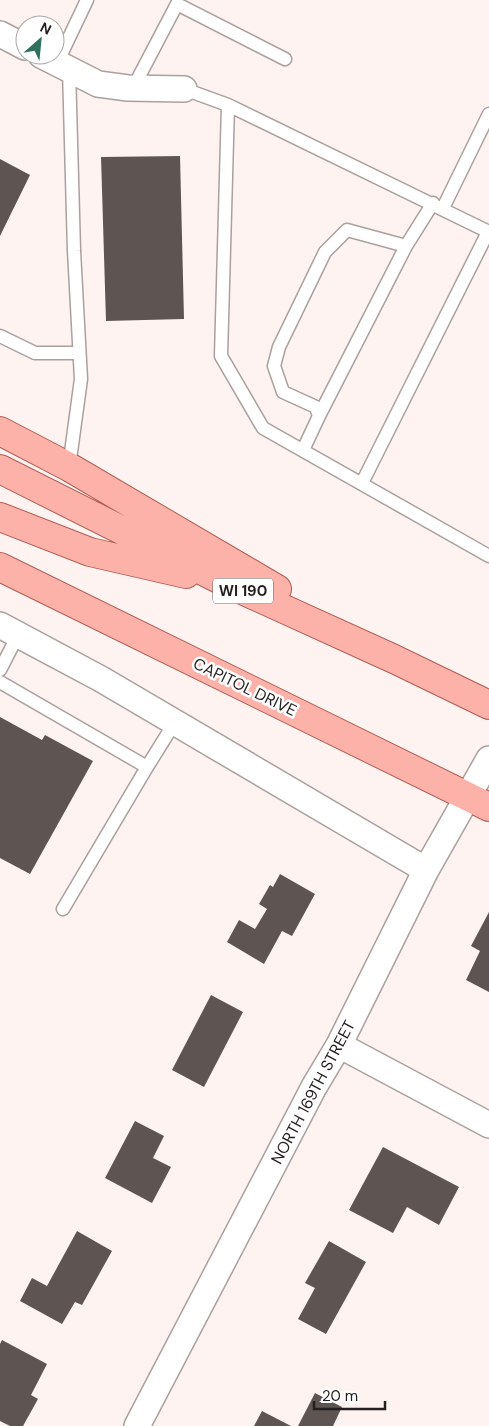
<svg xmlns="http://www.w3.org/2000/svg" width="489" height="1426" font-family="'DM Sans',sans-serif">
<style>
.building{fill:#5e5553}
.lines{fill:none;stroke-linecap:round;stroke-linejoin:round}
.lane-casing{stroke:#aaa09e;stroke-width:15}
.street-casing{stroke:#aaa09e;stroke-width:28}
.primary-casing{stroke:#b05d53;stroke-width:30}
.lane{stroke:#fff;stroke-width:12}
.street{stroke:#fff;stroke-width:25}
.primary{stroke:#fdb2a9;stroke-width:28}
.labels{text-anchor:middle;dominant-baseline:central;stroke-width:5;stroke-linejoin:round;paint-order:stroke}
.shield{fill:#fff;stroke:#656262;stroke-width:1}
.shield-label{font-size:15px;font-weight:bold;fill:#231f1e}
.street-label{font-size:16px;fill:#231f1e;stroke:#fff}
</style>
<rect width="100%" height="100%" fill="#fff3f2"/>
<path class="building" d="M180 156 184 319 106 321 101 157Z
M0 159 30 175 0 236Z
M0 717 42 740 45 735 93 761 30 874 0 858Z
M280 874 315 894 292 936 282 931 264 964 227 942 239 920 255 929 267 909 259 904 270 885 273 887Z
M489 912V992L466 980 480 951 471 946Z
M211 995 243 1012 204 1087 172 1070Z
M135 1121 164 1136 153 1158 171 1167 152 1203 105 1178Z
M383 1147 459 1187 439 1225 407 1207 393 1233 349 1210Z
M77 1231 112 1251 82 1305 75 1302 62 1324 20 1301 32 1278 47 1286Z
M329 1241 366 1262 326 1334 298 1319 315 1288 305 1283Z
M2 1340 47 1364 31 1395 38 1399 23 1426H10L0 1421V1344Z
M315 1393 342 1407 333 1426H298Z
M262 1411 291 1426H254Z"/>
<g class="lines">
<g class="lane-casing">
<path id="lane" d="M57 63 87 0
M69 69 74 251 81 379 69 467
M133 88 177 4 285 59
M184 89 228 105 221 356 263 428 489 556
M228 105 489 232
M443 208 489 114
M0 336 35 353H79
M319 416 406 246
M303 450 319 416 316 407 283 392 274 366 279 347 325 252 347 230 406 246 433 203
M362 483 488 232
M0 670 18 635
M0 682 147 767 175 722
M63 909 147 767"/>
</g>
<g class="street-casing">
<path id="street" d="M0 34 25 47
M41 55 98 84 128 88 184 89
M0 625 101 679 426 870
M339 1045 489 1125
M137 1426 314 1087 339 1045 426 870 489 759"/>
</g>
<g class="primary-casing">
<path id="primary" d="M0 431 69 467 277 589
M0 469 229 584 394 659 489 705
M0 517 90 552 186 574
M0 567 489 807"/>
</g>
<use href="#lane" class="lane"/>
<use href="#street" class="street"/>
<use href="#primary" class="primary"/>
</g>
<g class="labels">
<rect class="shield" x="213" y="578.5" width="60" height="25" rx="4"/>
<g class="shield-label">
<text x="243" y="591">WI 190</text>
</g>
<g class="street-label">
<text transform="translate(245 687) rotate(26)">CAPITOL DRIVE</text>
<text transform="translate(313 1092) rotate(-62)">NORTH 169TH STREET</text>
</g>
</g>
<g transform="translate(40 40) rotate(27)"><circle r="24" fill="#ffffff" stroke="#a7a5a5"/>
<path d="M0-4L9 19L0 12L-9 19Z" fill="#2f705f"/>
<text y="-8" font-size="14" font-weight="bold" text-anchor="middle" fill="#231f1e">N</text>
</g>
<path d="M314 1401v8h71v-8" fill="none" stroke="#231f1e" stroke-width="2.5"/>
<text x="322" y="1401" font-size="15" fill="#231f1e" stroke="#ffffff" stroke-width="4" paint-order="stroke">20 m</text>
</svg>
